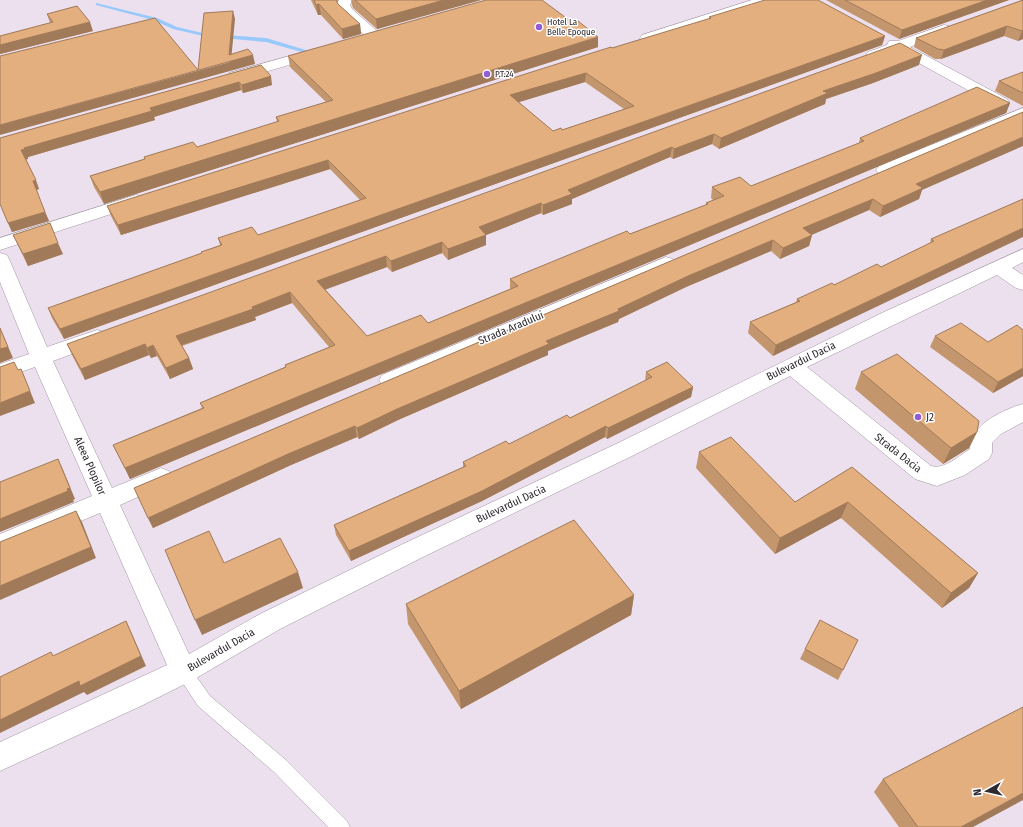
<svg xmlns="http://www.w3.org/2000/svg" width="1023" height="827" font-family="'Fira Sans Condensed',sans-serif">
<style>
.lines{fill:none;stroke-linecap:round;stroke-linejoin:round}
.stream{fill:#97c9fa;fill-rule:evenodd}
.lane-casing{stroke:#a195a3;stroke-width:1}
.street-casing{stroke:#a195a3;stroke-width:1}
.lane{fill:#fff;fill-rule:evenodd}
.street{fill:#fff;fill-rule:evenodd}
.wall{fill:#c4966d;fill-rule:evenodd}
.shaded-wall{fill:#a07a59}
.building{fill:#e4af7f;stroke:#a07a59;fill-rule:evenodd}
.poi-dot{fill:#925cd5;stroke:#fff;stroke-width:1.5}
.labels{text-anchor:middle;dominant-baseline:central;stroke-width:3;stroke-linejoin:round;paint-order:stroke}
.far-poi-label{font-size:9px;fill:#2f2a30;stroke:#fff;text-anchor:start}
.street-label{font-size:11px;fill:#2f2a30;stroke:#fff}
.poi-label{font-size:11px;fill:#2f2a30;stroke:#fff;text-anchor:start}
</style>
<rect width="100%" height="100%" fill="#ecdfee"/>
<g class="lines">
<path class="stream" d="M96 3 157 18 177 27 215 36 212 38 173 29 153 20 96 5Z
M224 35 266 38 319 54 316 56 266 42 222 38 221 37Z"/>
<g class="lane-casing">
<path id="lane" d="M183 664 189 666 210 696 286 760 347 821 350 827H328L274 772 198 706 175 671 177 666Z"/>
</g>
<g class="street-casing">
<path id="street" d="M339 0H353L350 5 352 9 379 33 381 36 379 39H369L341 14 336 5Z
M752 0H773L771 3 652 41H642L640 38 642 35Z
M944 25 949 26 951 29 949 32 910 47 1007 99 1009 102 1007 105H995L897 51 873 59 868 58 866 55 868 52 887 45 889 41H898Z
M318 48 323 49 325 52 323 55 234 81 229 79 226 76 229 73Z
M1023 108V119L891 174 885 175 879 174 876 170 879 166Z
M136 195 142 196 145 200 142 204 0 250V238Z
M1023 249V262L1012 268 1023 275V290L1016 288 997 275 807 367 931 466C944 470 959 456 970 449 970 425 1002 410 1023 404V422L1001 434 992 443V453L989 459 965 475 937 486 915 479 790 376 632 456 423 557 280 629 193 680 141 706 0 771V742L167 665 100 513 0 555V534L92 496 35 367 0 379V364L29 354 0 282V253L7 255 9 259 47 347 97 330 104 332 107 337 104 342 53 361 112 488 161 468 169 471 173 477 169 483 120 505 189 654 262 613 405 543 616 444 884 312Z
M666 257 673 259 675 263 673 267 398 385 390 388 382 385 379 380 382 375Z"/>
</g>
<use href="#lane" class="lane"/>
<use href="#street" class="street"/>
</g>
<path class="wall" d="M311 0H338L337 2 338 4 360 24 361 34 343 39 321 15H318Z
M351 0H481L377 29 353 8 352 5Z
M826 0H1009L899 39Z
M1023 0V39L1018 41 1004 36 941 59H935L914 47 916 38Z
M47 14 93 31 0 54V36L50 23Z
M709 17 885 36 882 45 64 339 52 318 48 308 202 253 201 252 220 245 218 238 258 235 360 200 330 169 121 235 111 216 107 206 612 48 709 19ZM585 82 624 109 562 130 553 131 518 102Z
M598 47 104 204 94 187 90 176 144 159V157L197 147 277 122 276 117 326 102 290 67 288 56Z
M261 65 272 85 243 93 241 90 154 117 155 120 28 157V159H26L39 189 36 190 49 221 12 232 0 204V138Z
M919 65 873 83 826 99 825 104 719 149 712 144 673 159 670 157 572 199V204L543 215 541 213 486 235V245L448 260 442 253 392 272 387 267 325 289 367 336 428 323 510 289V279L706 205V203L713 200 711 198 712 187 751 186 859 143 860 138 1010 103 1006 113 130 479 113 445 202 408 200 403 285 367V365L329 347 292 303 255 317 256 320 182 346 189 358 193 369 170 379 157 356 151 358 149 355 85 380 72 355 67 344Z
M1023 72V106L995 91 999 81Z
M1023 112 922 190 919 199 880 217 869 210 811 235H812L809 246 780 259 771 251 686 287 619 319 618 322 548 351V355L398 420 359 439 357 437 291 465 153 528 134 488Z
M1023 199 773 356 748 333 750 322 796 302 797 299 881 267 930 243 931 239Z
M13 235 63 254 28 266Z
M935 336 988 342 1023 376 993 393 930 347Z
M646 372 693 387 691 397 607 439 605 437 482 501 351 561 336 535 334 525 463 467V462L509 444 570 418 645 381Z
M861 372 977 432 969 448 943 464 855 389Z
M699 452 795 502 852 467 978 573 969 588 942 608 841 518 775 554 696 468Z
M634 595 631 615 461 709 408 624 406 604Z
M858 640 838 680 800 659 805 649Z
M883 779 973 827H899L874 792Z"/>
<path class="shaded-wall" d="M444 0H481L377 29 376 19Z
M987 0H1009L899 39 902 30Z
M319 4 321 15H318L316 5Z
M233 11 235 19 231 61 253 55 255 64 0 135V125L230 62 229 55Z
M90 22 93 31 0 54V45Z
M360 24 361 34 343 39 342 29Z
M1007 26 1004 36 941 59 944 50Z
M1022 31H1023V39L1018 41Z
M885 36 882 45 64 339 60 329Z
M598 37V47L104 204 100 192Z
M922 55 919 65 873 83 826 99 825 104 719 149 721 138 823 91Z
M586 73 585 82 510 105V95Z
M271 76 272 85 243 93 242 85Z
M239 82 241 90 154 117 155 120 28 157V159L25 160 21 150 24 148 150 108Z
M1010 103 1006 113 130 479 125 468Z
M714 134 712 144 673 159 674 149Z
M1023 137V146L922 190 919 199 880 217 883 206 916 184Z
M672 147 670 157 572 199V204L543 215V205L568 190Z
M328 160 330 169 121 235 118 225Z
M36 180 39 189 36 190 33 181Z
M873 199 869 210 800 240 803 228Z
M541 203V213L486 235V245L448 260V249L479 227Z
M45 212 49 221 12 232 8 223Z
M1023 228V237L773 356 776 345Z
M812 235 809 246 780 259 783 248Z
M773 240 771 251 686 287 619 319 618 322 548 351V355L398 420 359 439 357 428 397 409 546 341 618 309 688 276Z
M442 242V253L392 272 391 261Z
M58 243 63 254 28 266 23 254Z
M386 256 387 267 319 292 317 281Z
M290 292 292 303 255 317 256 320 179 346 176 336Z
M0 328 13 358 0 363Z
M145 344 149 355 85 380 81 369Z
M153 345 157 356 151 358 147 348Z
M189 358 193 369 170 379 166 368Z
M1023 368V376L993 393 998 382Z
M21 369 26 381 35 403 0 416V403Z
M693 387 691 397 607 439 608 428Z
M355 426 357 437 291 465 153 528 148 518 288 454Z
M606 426 605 437 482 501 351 561 349 551Z
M977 432 969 448 943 464 951 448Z
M58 459 63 470 75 499 73 500 74 502 0 532V519Z
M848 502 841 518 775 554 780 538Z
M76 511 82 522 96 558 0 600V586Z
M298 572 303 588 202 635 195 620Z
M978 573 969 588 942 608 951 593Z
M634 595 631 615 461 709 459 691Z
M126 621 131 632 146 666 87 695 84 692 0 733V720Z
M1023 793V800L973 827H961Z"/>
<path class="building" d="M314 0H336L338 4 360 24 342 29 319 4 316 5Z
M355 0H444L376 19Z
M486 0H542L573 23 578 21 598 37 100 192 90 176 145 159 144 157 193 142 197 147 279 121 276 117 333 100 288 56Z
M765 0H818L885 36 60 329 48 308 202 253 201 252 222 245 218 238 252 227 258 235 366 198 328 160 118 225 107 206 611 47 612 48 711 18 709 17ZM586 73 634 106 562 130 561 128 553 131 510 95Z
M845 0H987L902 30Z
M1023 0V31H1022L1007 26 944 50 938 49 916 38Z
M77 6 90 22 0 45V36L53 22 47 14Z
M233 11 229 55 248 49 253 55 0 125V56L155 18 198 70 204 13Z
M900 43 922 55 876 73 823 91 828 93 721 138 714 134 674 149 672 147 568 190 572 194 543 205 541 203 479 227 486 235 448 249 442 242 391 261 386 256 317 281 367 336 421 315 428 323 518 286 510 279 627 231 630 234 708 204 706 203 724 196 712 187 740 177 751 186 864 141 860 138 977 87 1010 103 125 468 113 445 204 408 200 403 286 367 285 365 335 345 290 292 252 307 253 309 176 336 189 358 166 368 153 345 147 348 145 344 81 369 67 344Z
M261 65 271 76 242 85 239 82 150 108 152 111 24 148 25 149 21 150 36 180 33 181 45 212 8 223 0 204V138Z
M1023 72V93L999 81Z
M1023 112V137L916 184 923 188 883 206 873 199 803 228 812 235 783 248 773 240 688 276 618 309 619 311 546 341 549 344 397 409 357 428 355 426 288 454 148 518 134 488Z
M1023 199V228L776 345 750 322 800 301 797 299 832 283 834 285 877 264 881 267 934 241 931 239Z
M50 223 58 243 23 254 13 235Z
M961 323 988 342 1017 325 1023 330V368L998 382 935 336Z
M0 328 8 347 0 349Z
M897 354 979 421 977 432 951 448 861 372Z
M14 362 18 370 21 369 30 391 0 403V367Z
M667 362 693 387 608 428 606 426 482 491 349 551 334 525 466 466 463 462 506 441 509 444 567 415 570 418 652 377 646 372Z
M731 437 795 502 852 467 978 573 951 593 848 502 780 538 699 452Z
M58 459 70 488 67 489 68 491 0 519V482Z
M76 511 91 547 0 586V542Z
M574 520 634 595 459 691 406 604Z
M209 531 224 563 280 538 298 572 195 620 165 550Z
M820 620 858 640 843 670 805 649Z
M126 621 141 656 80 686 79 681 0 720V677L51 652 53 656Z
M1023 707V793L961 827H918L883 779Z"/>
<g class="poi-dot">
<circle cx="539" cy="27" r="4"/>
<circle cx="487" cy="74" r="4"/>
<circle cx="918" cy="417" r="4"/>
</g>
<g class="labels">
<g class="far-poi-label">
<text x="547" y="22">Hotel La<tspan x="547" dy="10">Belle Epoque</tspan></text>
<text x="495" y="74">P.T.24</text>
</g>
<g class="street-label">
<text transform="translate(511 328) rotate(-23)">Strada Aradului</text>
<text transform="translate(801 361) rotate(-26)">Bulevardul Dacia</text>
<text transform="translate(898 453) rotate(38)">Strada Dacia</text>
<text transform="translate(90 466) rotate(66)">Aleea Plopilor</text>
<text transform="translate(511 504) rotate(-25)">Bulevardul Dacia</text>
<text transform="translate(221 650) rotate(-30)">Bulevardul Dacia</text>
</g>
<g class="poi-label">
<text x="926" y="417">J2</text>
</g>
</g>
<g transform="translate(987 791) rotate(262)" stroke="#ffffff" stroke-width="3" paint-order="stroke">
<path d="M0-3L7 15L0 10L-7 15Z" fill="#2f2a30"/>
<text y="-6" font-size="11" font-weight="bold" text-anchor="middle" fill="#2f2a30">N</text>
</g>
</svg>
